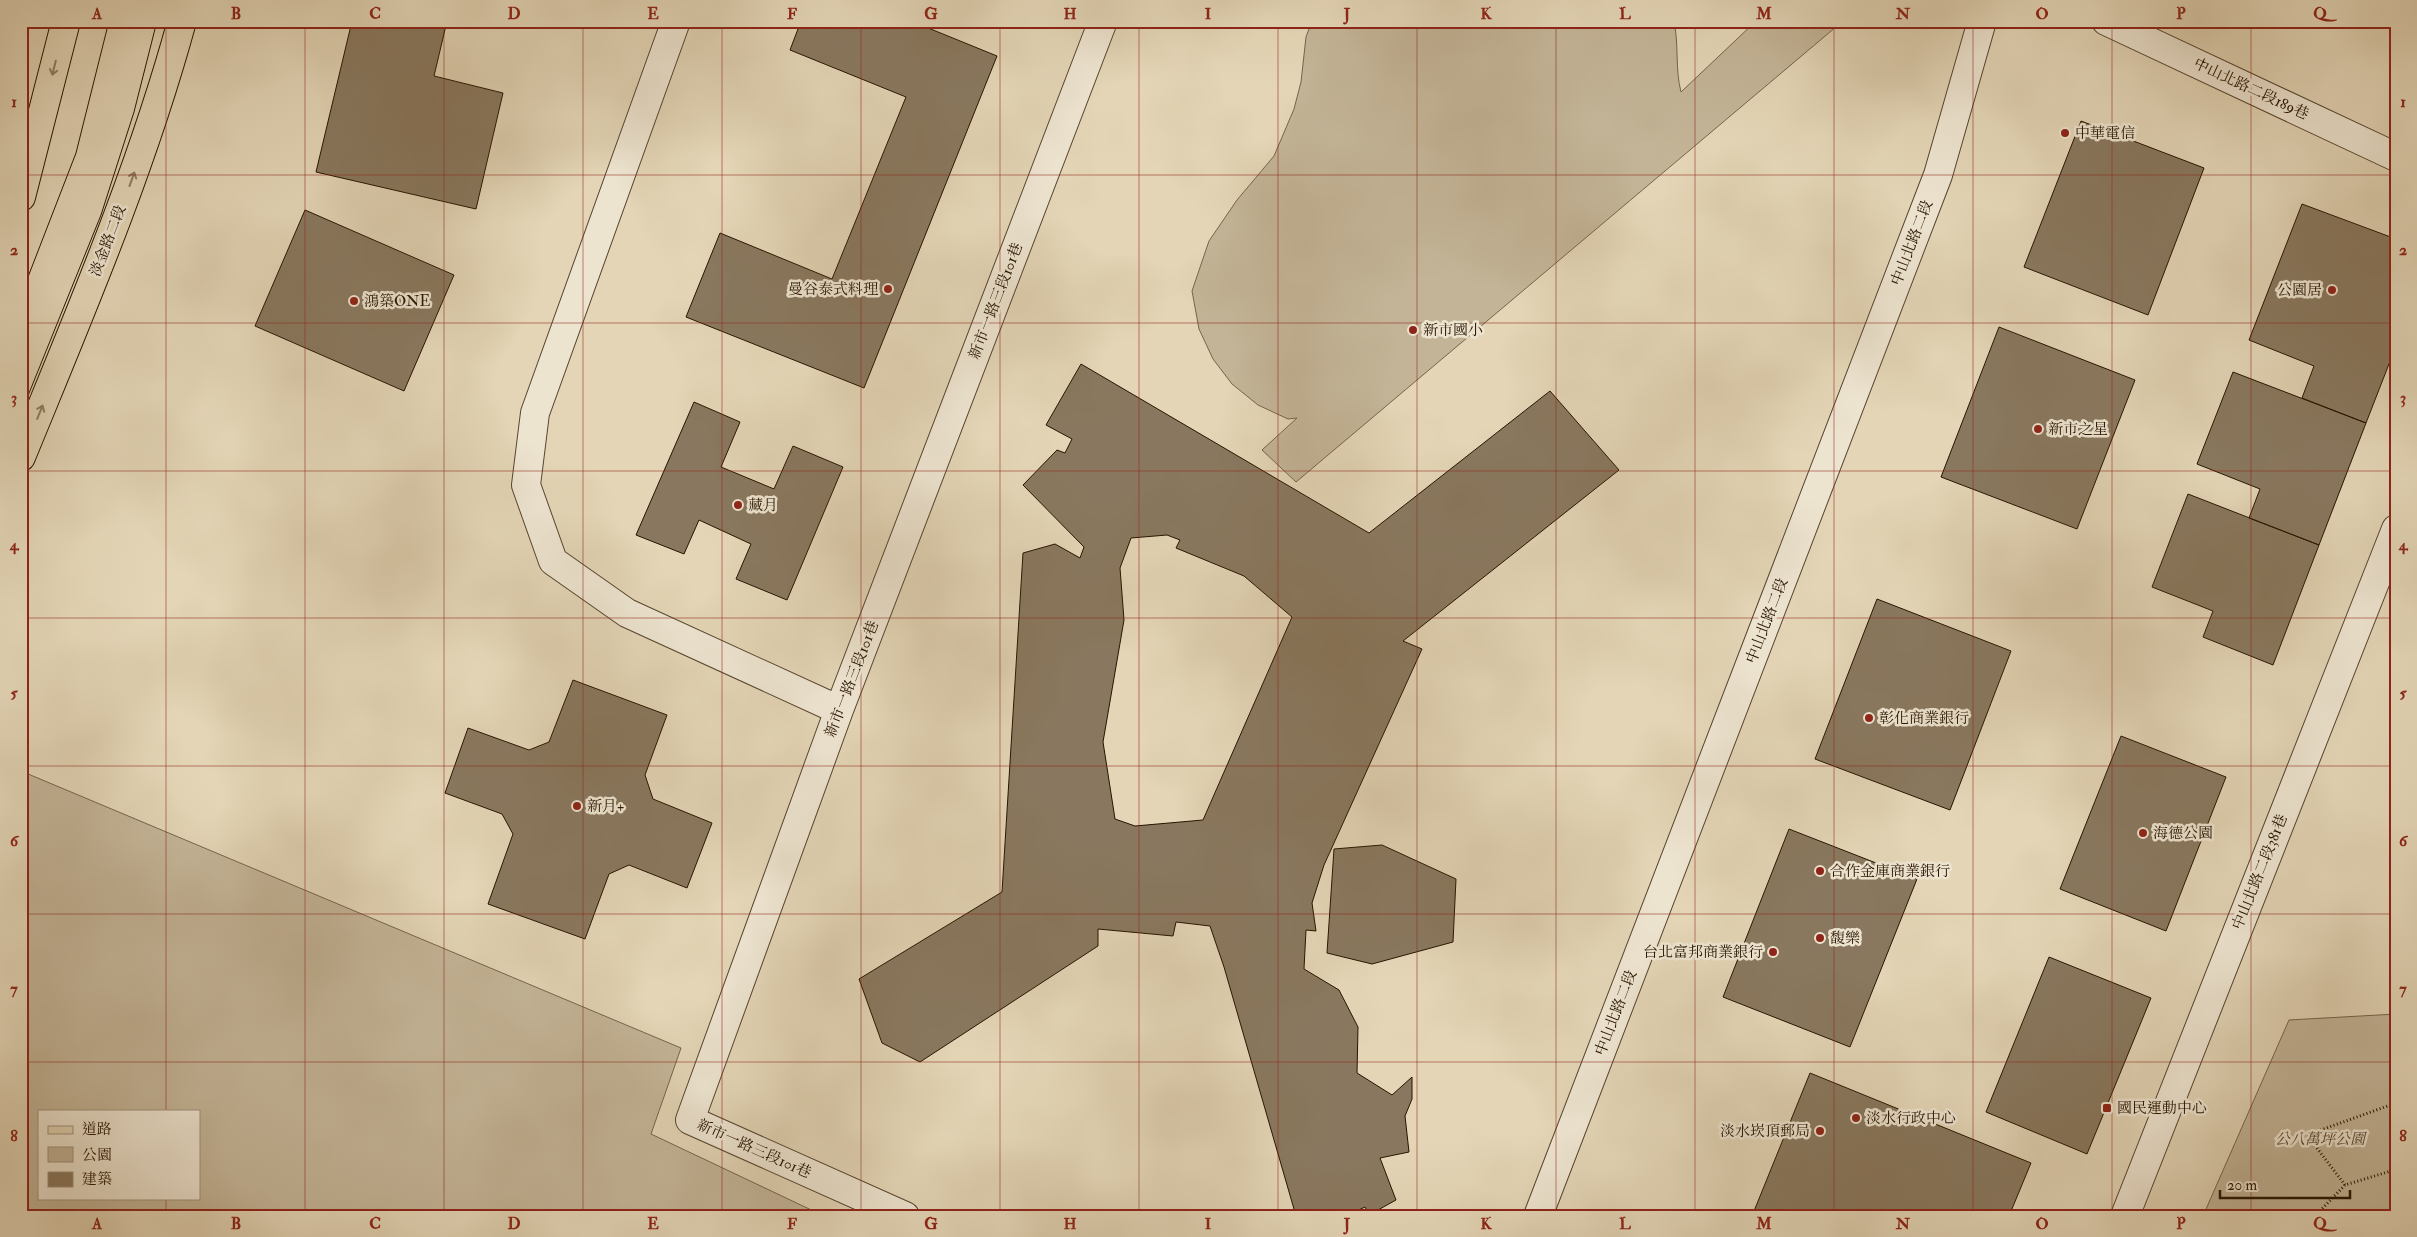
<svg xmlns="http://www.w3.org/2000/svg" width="2417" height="1237" font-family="'IM FELL Double Pica','Noto Serif TC',serif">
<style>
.green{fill:#c3b497;stroke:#75644c;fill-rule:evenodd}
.building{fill:#89785f;stroke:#271400;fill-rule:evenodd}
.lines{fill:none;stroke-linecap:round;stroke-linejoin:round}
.minor-casing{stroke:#56442e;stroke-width:30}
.tertiary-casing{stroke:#56442e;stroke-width:30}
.primary-casing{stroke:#271400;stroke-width:30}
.path{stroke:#271400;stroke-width:3;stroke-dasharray:1 2.5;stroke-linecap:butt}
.minor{stroke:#ede4d0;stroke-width:28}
.tertiary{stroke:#ede4d0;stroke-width:28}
.primary{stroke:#e3d5b6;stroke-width:28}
.tram{stroke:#271400;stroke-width:1}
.oneway{stroke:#8e7e64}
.grid{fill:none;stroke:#8f2418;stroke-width:1;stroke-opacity:0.55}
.poi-dot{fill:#8f2418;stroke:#ede4d0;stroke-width:2}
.labels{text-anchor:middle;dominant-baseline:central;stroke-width:5;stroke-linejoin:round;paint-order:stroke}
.street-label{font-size:15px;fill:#271400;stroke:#ede4d0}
.poi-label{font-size:15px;fill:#271400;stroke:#ede4d0;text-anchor:start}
.park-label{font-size:15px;font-style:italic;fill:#56442d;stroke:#ede4d0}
.neatline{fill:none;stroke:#8f2418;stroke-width:2}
.grid-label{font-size:16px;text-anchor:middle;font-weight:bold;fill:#8f2418}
</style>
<rect width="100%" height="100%" fill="#e3d5b6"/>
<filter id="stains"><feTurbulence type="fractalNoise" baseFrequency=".004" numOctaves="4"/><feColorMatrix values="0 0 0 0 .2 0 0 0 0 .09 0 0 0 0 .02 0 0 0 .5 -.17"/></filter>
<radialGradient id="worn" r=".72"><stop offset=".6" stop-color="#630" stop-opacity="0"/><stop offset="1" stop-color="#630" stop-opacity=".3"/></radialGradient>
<path class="green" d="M1312 21H1674C1679 45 1675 69 1681 92L1756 21H1843L1296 482 1262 450 1297 418 1288 419 1258 405 1232 384 1213 359 1199 329 1192 291 1209 241 1237 200 1274 156 1294 109 1301 82 1306 37Z
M21 771 681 1048 651 1134 824 1216H21ZM39 1111H199V1198H39Z
M2396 1014V1216H2203L2289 1020Z"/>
<path class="building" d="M352 21H447L434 76 503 93 476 209 316 172Z
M801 21H911L997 56 864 388 686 317 720 233 832 279 906 97 790 50Z
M2081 121 2204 168 2148 315 2024 267Z
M2302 204 2396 239V346L2366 423 2302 398 2314 366 2249 340Z
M305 210 454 275 404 391 255 326Z
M1999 327 2135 380 2077 529 1941 477Z
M1081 364 1369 533 1550 391 1619 470 1403 641 1422 649 1324 865 1312 903 1316 931 1306 930 1304 969 1339 990 1358 1027 1357 1073 1392 1095 1412 1077V1099L1405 1116 1409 1152 1380 1158 1396 1200 1369 1215 1365 1207 1346 1216H1296L1224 967 1210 926 1176 922 1173 936 1098 929V946L920 1062 882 1043 859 979 1002 892 1023 553 1055 544 1080 558 1084 547 1023 485 1057 450 1065 453 1072 439 1046 425ZM1167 535 1180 540 1176 548 1244 576 1292 617 1203 820 1135 826 1115 819 1103 742 1124 620 1120 568 1131 538Z
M2233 372 2366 423 2319 545 2249 518 2260 489 2197 464Z
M694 402 740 422 721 467 774 489 793 446 843 467 787 600 736 579 751 544 699 520 684 554 636 535Z
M2188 494 2319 545 2273 665 2203 637 2213 611 2152 587Z
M1877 599 2011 651 1950 810 1815 759Z
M573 680 667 715 645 775 653 799 712 823 687 888 629 865 609 874 585 939 488 904 513 834 502 814 445 793 468 728 529 750 549 742Z
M2121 736 2226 777 2166 931 2060 889Z
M1789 829 1917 879 1850 1047 1723 997Z
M1382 845 1456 879 1453 942 1372 964 1327 953 1334 849Z
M2049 957 2151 998 2087 1154 1986 1112Z
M1810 1073 2031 1163 2009 1216H1752Z"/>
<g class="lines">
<g class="minor-casing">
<path id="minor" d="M676 21 535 413 526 485 553 561 627 613 839 710
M2106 21 2396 157
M905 1216 690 1120 839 710 1103 21
M2125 1216 2396 529"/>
</g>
<g class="tertiary-casing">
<path id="tertiary" d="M1538 1216 1938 175 1982 21"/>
</g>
<g class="primary-casing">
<path id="primary" d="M21 197 66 21
M21 457C80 313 141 171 182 21"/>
</g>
<path class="path" d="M2345 1185 2307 1135 2396 1103
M2315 1216 2345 1185 2391 1171H2396"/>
<use href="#minor" class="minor"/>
<use href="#tertiary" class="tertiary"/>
<use href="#primary" class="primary"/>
<path class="tram" d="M21 295 76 153 109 21
M21 413 101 215 134 112 157 21"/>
</g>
<defs><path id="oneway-shaft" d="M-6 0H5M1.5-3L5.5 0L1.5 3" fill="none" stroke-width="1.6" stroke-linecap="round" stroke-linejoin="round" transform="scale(1.25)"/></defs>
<g class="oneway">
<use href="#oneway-shaft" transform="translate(54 68) rotate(104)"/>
<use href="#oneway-shaft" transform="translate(132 179) rotate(-70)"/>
<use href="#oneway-shaft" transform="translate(40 412) rotate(-68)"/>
</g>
<path class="grid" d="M166 21V1111M305 21V1216M444 21V1216M583 21V1216M722 21V1216M861 21V1216M1000 21V1216M1139 21V1216M1278 21V1216M1417 21V1216M1556 21V1216M1695 21V1216M1834 21V1216M1973 21V1216M2112 21V1216M2251 21V1216M21 175H2396M21 323H2396M21 471H2396M21 618H2396M21 766H2396M21 914H2396M21 1062H2396M166 1198V1216"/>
<g class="poi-dot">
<circle cx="2065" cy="133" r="5"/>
<circle cx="888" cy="289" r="5"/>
<circle cx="2332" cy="290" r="5"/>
<circle cx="354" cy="301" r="5"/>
<circle cx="1413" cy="330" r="5"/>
<circle cx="2038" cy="429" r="5"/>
<circle cx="738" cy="505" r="5"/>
<circle cx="1869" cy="718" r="5"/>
<circle cx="577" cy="806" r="5"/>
<circle cx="2143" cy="833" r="5"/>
<circle cx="1820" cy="871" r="5"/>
<circle cx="1820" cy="938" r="5"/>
<circle cx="1773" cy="952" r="5"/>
<rect x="2102" y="1103" width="10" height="10" rx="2.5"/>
<circle cx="1856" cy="1118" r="5"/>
<circle cx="1820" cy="1131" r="5"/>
</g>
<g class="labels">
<g class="street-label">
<text transform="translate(2251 89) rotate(25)">中山北路二段189巷</text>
<text transform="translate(108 241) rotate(-69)">淡金路二段</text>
<text transform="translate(1912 243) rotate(-69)">中山北路二段</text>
<text transform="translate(996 301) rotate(-69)">新市一路三段101巷</text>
<text transform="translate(1767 621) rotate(-69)">中山北路二段</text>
<text transform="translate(852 679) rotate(-69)">新市一路三段101巷</text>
<text transform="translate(2260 872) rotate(-68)">中山北路二段381巷</text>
<text transform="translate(1616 1013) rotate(-69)">中山北路二段</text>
<text transform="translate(754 1149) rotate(24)">新市一路三段101巷</text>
</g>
<g class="poi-label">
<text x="2075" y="133">中華電信</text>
<text x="878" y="289" text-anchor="end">曼谷泰式料理</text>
<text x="2322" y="290" text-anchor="end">公園居</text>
<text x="364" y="301">鴻築ONE</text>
<text x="1423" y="330">新市國小</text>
<text x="2048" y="429">新市之星</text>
<text x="748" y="505">藏月</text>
<text x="1879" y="718">彰化商業銀行</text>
<text x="587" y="806">新月+</text>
<text x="2153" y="833">海德公園</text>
<text x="1830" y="871">合作金庫商業銀行</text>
<text x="1830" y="938">馥樂</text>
<text x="1763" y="952" text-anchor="end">台北富邦商業銀行</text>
<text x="2117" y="1108">國民運動中心</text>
<text x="1866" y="1118">淡水行政中心</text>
<text x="1810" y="1131" text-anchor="end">淡水崁頂郵局</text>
</g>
<g class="park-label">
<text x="2320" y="1139">公八萬坪公園</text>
</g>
</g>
<rect width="2417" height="1237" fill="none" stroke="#e3d5b6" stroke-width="55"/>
<rect x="38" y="1110" width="162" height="90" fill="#ede4d0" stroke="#9e917d"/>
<rect x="48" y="1126" width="25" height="8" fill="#e3d5b6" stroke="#9e917d"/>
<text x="82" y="1134" font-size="15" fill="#271400">道路</text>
<rect x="48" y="1147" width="25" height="15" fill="#c3b497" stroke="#9e917d"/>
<text x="82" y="1160" font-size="15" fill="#271400">公園</text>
<rect x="48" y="1172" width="25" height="15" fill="#89785f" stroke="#9e917d"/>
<text x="82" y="1184" font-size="15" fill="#271400">建築</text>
<path d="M2220 1190v8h130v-8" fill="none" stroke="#271400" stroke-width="2.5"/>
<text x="2227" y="1190" font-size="15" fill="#271400" stroke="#ede4d0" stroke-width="4" paint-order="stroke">20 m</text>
<rect x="28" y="28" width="2362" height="1182" class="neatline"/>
<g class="grid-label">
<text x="97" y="19">A</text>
<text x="236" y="19">B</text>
<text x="375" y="19">C</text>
<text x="514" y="19">D</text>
<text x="653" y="19">E</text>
<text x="792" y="19">F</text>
<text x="931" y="19">G</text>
<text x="1070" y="19">H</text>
<text x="1208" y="19">I</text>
<text x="1347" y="19">J</text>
<text x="1486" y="19">K</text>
<text x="1625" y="19">L</text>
<text x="1764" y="19">M</text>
<text x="1903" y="19">N</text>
<text x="2042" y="19">O</text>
<text x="2181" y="19">P</text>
<text x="2320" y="19">Q</text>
<text x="14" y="107">1</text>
<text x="2403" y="107">1</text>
<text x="14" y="255">2</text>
<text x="2403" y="255">2</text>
<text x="14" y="403">3</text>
<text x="2403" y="403">3</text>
<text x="14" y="550">4</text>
<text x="2403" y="550">4</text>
<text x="14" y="698">5</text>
<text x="2403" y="698">5</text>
<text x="14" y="846">6</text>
<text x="2403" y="846">6</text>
<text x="14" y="994">7</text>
<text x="2403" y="994">7</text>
<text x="14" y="1141">8</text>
<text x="2403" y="1141">8</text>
<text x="97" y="1229">A</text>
<text x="236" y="1229">B</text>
<text x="375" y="1229">C</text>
<text x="514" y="1229">D</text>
<text x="653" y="1229">E</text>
<text x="792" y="1229">F</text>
<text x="931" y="1229">G</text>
<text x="1070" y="1229">H</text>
<text x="1208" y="1229">I</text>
<text x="1347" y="1229">J</text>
<text x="1486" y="1229">K</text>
<text x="1625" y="1229">L</text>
<text x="1764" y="1229">M</text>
<text x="1903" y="1229">N</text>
<text x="2042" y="1229">O</text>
<text x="2181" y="1229">P</text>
<text x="2320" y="1229">Q</text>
</g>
<rect width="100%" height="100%" filter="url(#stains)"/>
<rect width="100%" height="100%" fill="url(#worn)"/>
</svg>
